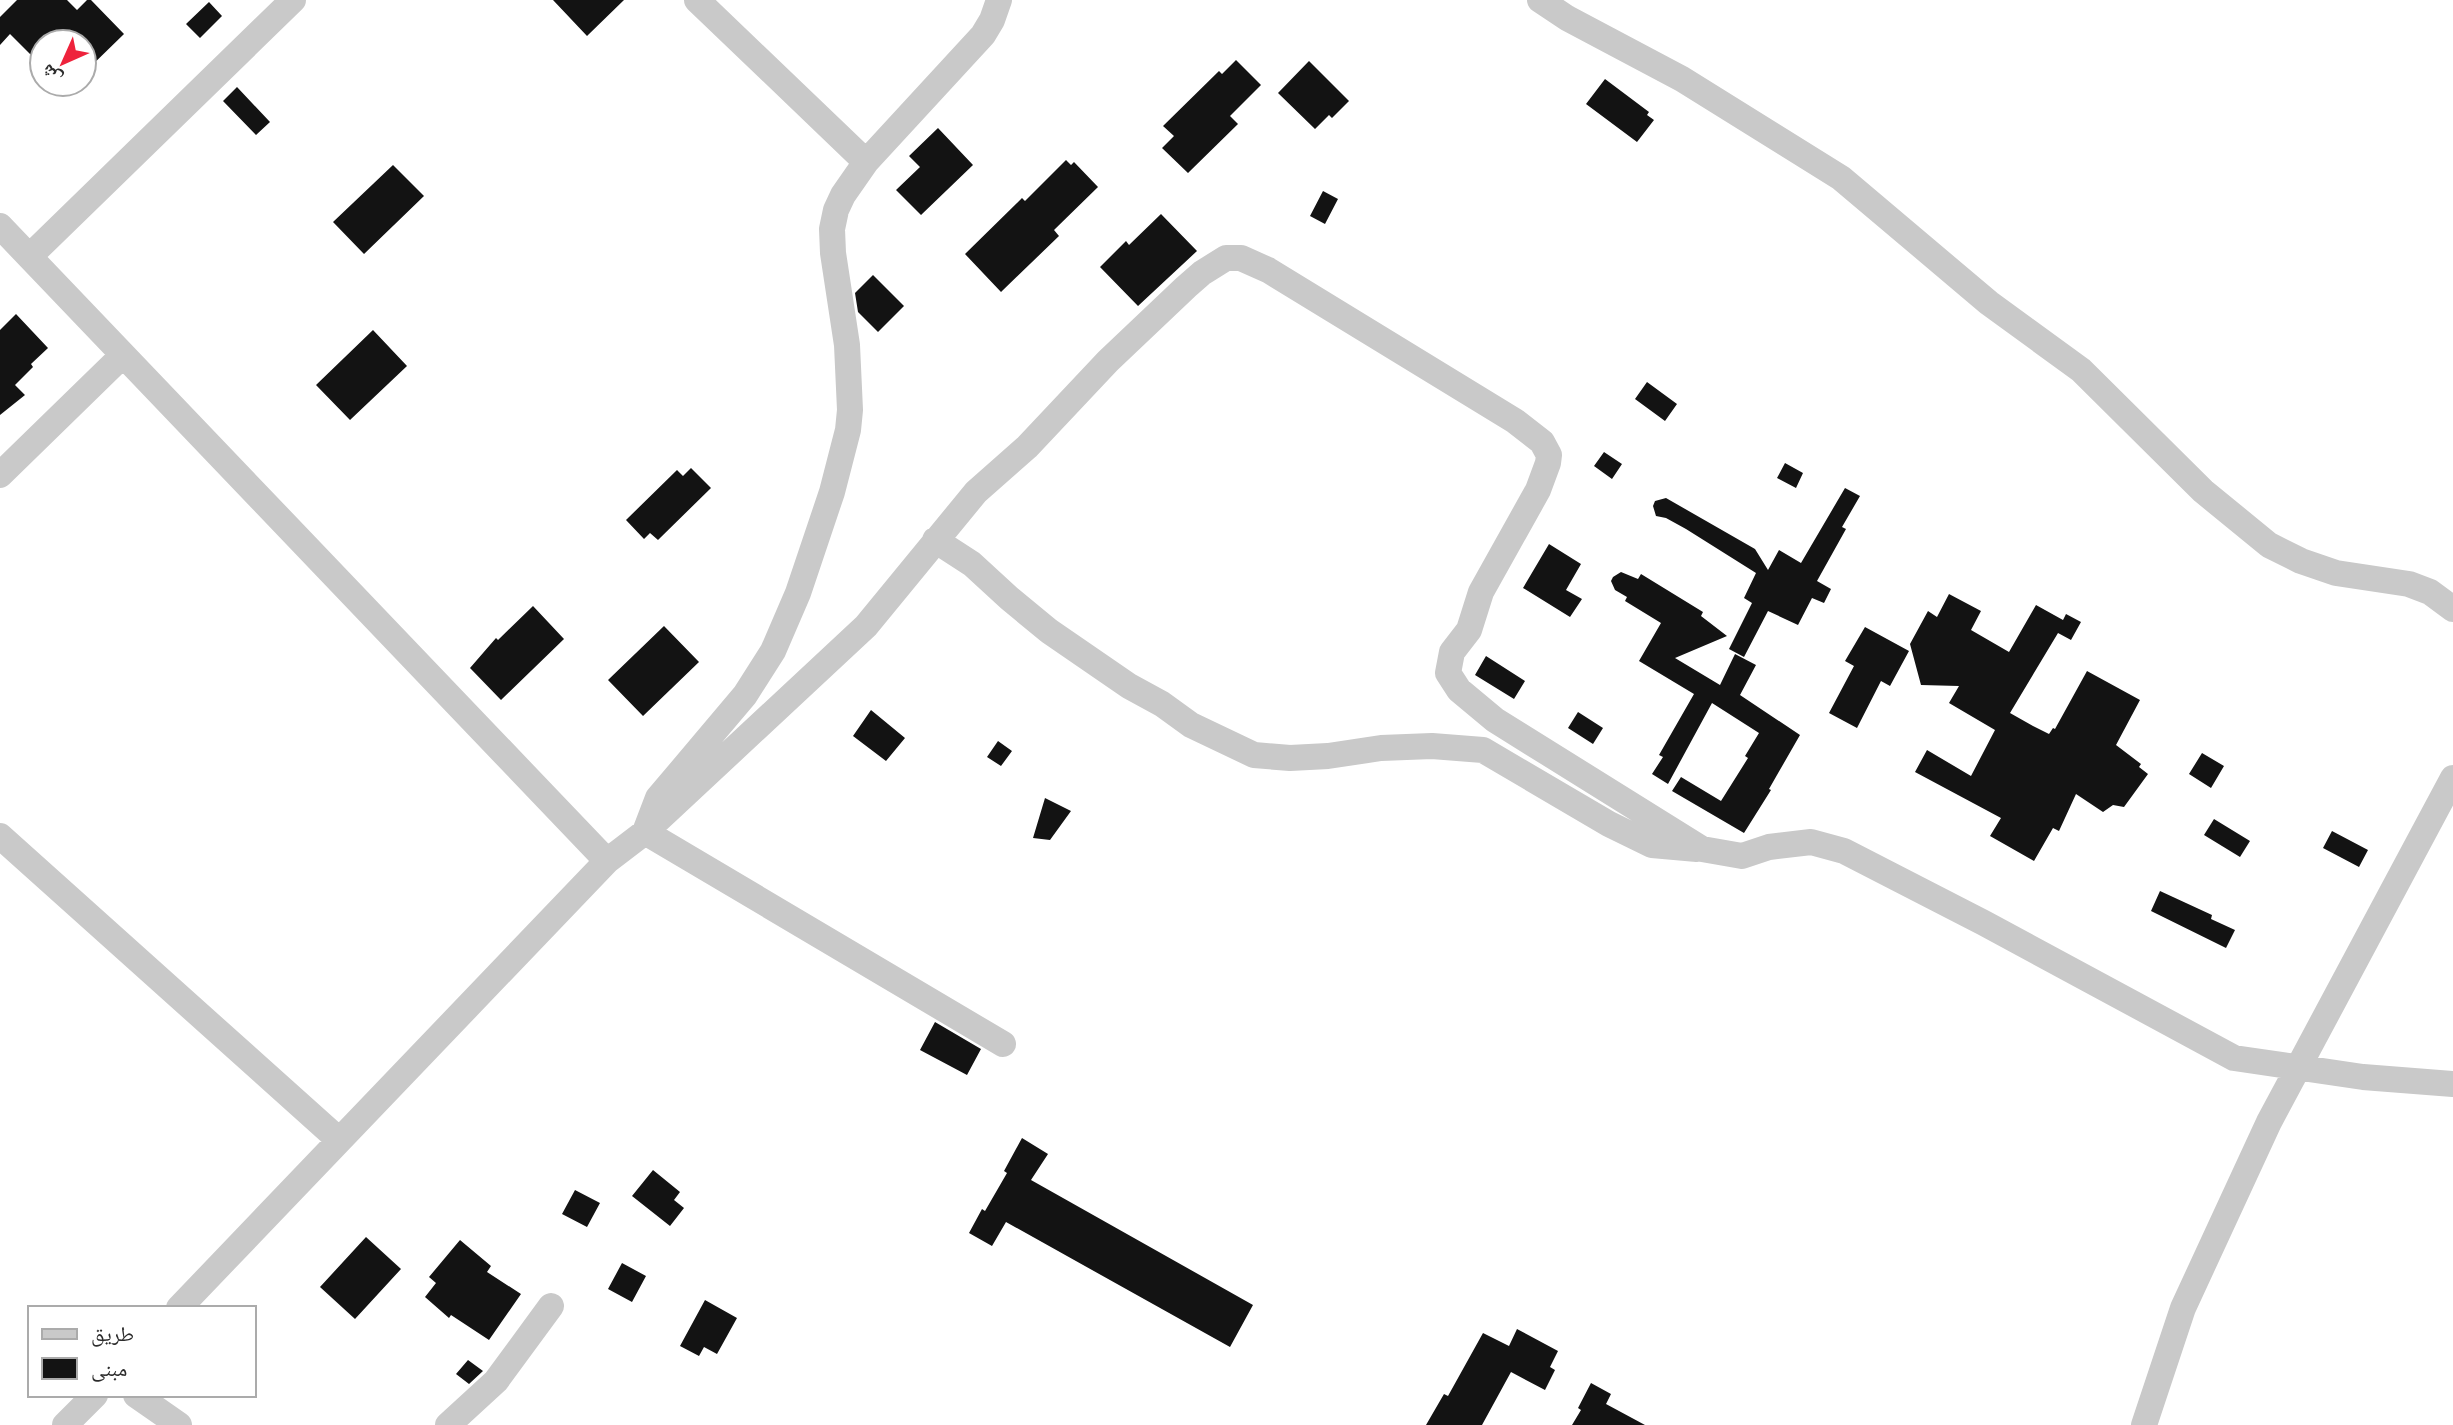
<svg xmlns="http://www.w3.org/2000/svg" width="2453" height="1425" font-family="Mulish,'Noto Naskh Arabic',sans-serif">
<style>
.building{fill:#131313}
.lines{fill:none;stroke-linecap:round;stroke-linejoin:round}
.minor{stroke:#c9c9c9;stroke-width:26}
</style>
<rect width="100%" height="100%" fill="#fff"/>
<path class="building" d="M17 0H67L77 10 87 0H91L124 34 84 73V42H42V66L10 34 0 45V17Z
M553 0H624L587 36Z
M209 2 222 16 200 38 186 24Z
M1236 60 1261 85 1230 116 1238 124 1188 173 1162 148 1174 136 1163 126 1219 71 1222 74Z
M1309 61 1349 101 1332 118 1329 115 1315 129 1278 93Z
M1605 79 1649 112 1647 115 1654 120 1637 142 1586 104Z
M237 87 270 122 256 135 223 101Z
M938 128 973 165 921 215 896 190 920 167 909 156Z
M1066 160 1071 165 1074 162 1098 187 1054 230 1059 236 1001 292 965 254 1022 198 1025 201Z
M393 165 424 196 364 254 333 222Z
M1323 191 1338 199 1325 224 1310 216Z
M1161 214 1197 251 1138 306 1100 267 1126 241 1129 245Z
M873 275 904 306 878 332 858 312 855 293Z
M16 314 48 348 31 364 33 367 15 385 25 395 0 415V330Z
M373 330 407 366 350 420 316 385Z
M1647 382 1677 404 1665 421 1635 399Z
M1604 452 1622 464 1612 479 1594 466Z
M1785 463 1803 473 1796 488 1777 478Z
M691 468 711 488 658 540 650 533 644 539 626 520 677 470 683 476Z
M1845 488 1860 496 1842 527 1846 529 1817 581 1831 589 1824 603 1812 598 1798 625 1768 611 1744 657 1729 649 1752 603 1744 598 1756 573 1686 529 1666 518 1656 516 1653 506 1655 501 1666 498 1755 549 1768 570 1779 550 1801 563Z
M1549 544 1581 564 1566 590 1582 599 1570 617 1523 588Z
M1621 572 1638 579 1641 574 1703 612 1701 616 1727 636 1675 658 1720 685 1735 654 1756 665 1740 695 1800 735 1769 789 1771 790 1744 833 1672 791 1681 777 1721 801 1748 758 1745 756 1759 733 1712 703 1668 784 1652 774 1663 757 1659 755 1694 694 1639 661 1661 623 1625 601 1627 597 1615 590 1611 581 1613 577Z
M1949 594 1981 611 1971 630 2009 652 2036 605 2063 620 2066 614 2081 622 2071 640 2058 633 2010 713 2033 726 2049 734 2053 728 2055 729 2087 671 2140 700 2116 745 2141 764 2139 767 2148 774 2124 807 2113 805 2103 812 2076 794 2059 831 2053 828 2034 861 1990 836 2001 818 1915 772 1927 750 1971 776 1995 730 1949 703 1959 686 1921 685 1910 644 1928 611 1937 617Z
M533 606 564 639 501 700 470 668 496 638 498 640Z
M664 626 699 662 643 716 608 680Z
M1865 627 1909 651 1890 686 1881 681 1857 728 1829 713 1854 666 1845 661Z
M1486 656 1525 681 1514 699 1475 675Z
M871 710 905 738 886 761 853 736Z
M1578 712 1603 728 1593 744 1568 728Z
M998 741 1012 751 1001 766 987 757Z
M2202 753 2224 766 2211 788 2189 774Z
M1045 798 1071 811 1050 840 1033 838Z
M2214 819 2250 841 2240 857 2204 835Z
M2332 831 2368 850 2359 867 2323 848Z
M2160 891 2212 915 2211 919 2235 930 2226 948 2151 911Z
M935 1022 981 1049 967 1075 920 1050Z
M1022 1138 1048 1154 1031 1180 1253 1305 1230 1347 1006 1222 992 1246 969 1233 982 1209 985 1211 1007 1173 1004 1171Z
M653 1170 680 1192 674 1200 684 1208 670 1226 632 1196Z
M575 1190 600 1203 587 1227 562 1214Z
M366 1237 401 1269 355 1319 320 1287Z
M460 1240 491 1266 487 1272 521 1294 489 1340 451 1315 449 1318 425 1297 436 1283 429 1277Z
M622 1263 646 1276 632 1302 608 1289Z
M705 1300 737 1318 717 1354 704 1347 699 1356 680 1346Z
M1517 1329 1558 1351 1550 1367 1555 1370 1545 1390 1511 1372 1482 1425H1426L1444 1394 1448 1396 1483 1333 1509 1346Z
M468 1360 483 1371 469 1384 456 1374Z
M1591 1383 1611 1394 1606 1404 1645 1425H1572L1581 1410 1578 1408Z"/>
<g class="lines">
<path class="minor" d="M697 0 866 162
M999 0 992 20 983 35 866 162 843 195 836 210 832 229 833 253 847 345 850 410 848 430 832 492 798 593 773 651 745 695 658 798 645 832 1003 1044
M1540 0 1567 18 1682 79 1841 178 1989 303 2081 370 2203 491 2269 545 2301 561 2336 573 2409 584 2430 592 2453 609
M0 226 607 861
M30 256 293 0
M0 475 123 355
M935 540 972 564 1009 598 1049 631 1129 686 1162 704 1191 725 1254 755 1290 758 1328 756 1381 748 1432 746 1483 750 1609 824 1652 845 1697 849
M0 836 339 1140
M179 1308 607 861 645 832 866 626 976 492 1027 447 1108 361 1186 287 1202 273 1226 258H1241L1268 270 1515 421 1542 442 1549 455 1548 463 1538 490 1481 592 1469 630 1452 652 1448 673 1459 690 1495 720 1702 849 1742 856 1769 847 1811 842 1844 851 1984 923 2234 1058 2363 1077 2453 1084
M136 1395 179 1425
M65 1425 95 1395
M448 1425 496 1381 551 1306
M2144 1425 2183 1308 2269 1122 2453 778"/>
</g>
<rect x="28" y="1306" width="228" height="91" fill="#ffffff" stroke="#ababab" stroke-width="2"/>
<rect x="42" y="1329" width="35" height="10" fill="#c9c9c9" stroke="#ababab" stroke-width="2"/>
<text x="91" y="1341" font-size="21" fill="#2c2c2c">طريق</text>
<rect x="42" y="1358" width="35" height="21" fill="#131313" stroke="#ababab" stroke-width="2"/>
<text x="91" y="1376" font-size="21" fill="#2c2c2c">مبنى</text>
<g transform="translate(63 63) rotate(225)"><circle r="33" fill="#ffffff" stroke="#ababab" stroke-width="2"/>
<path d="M0-5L12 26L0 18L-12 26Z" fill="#ee233c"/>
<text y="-10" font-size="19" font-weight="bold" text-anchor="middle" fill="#2c2c2c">ش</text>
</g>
</svg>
